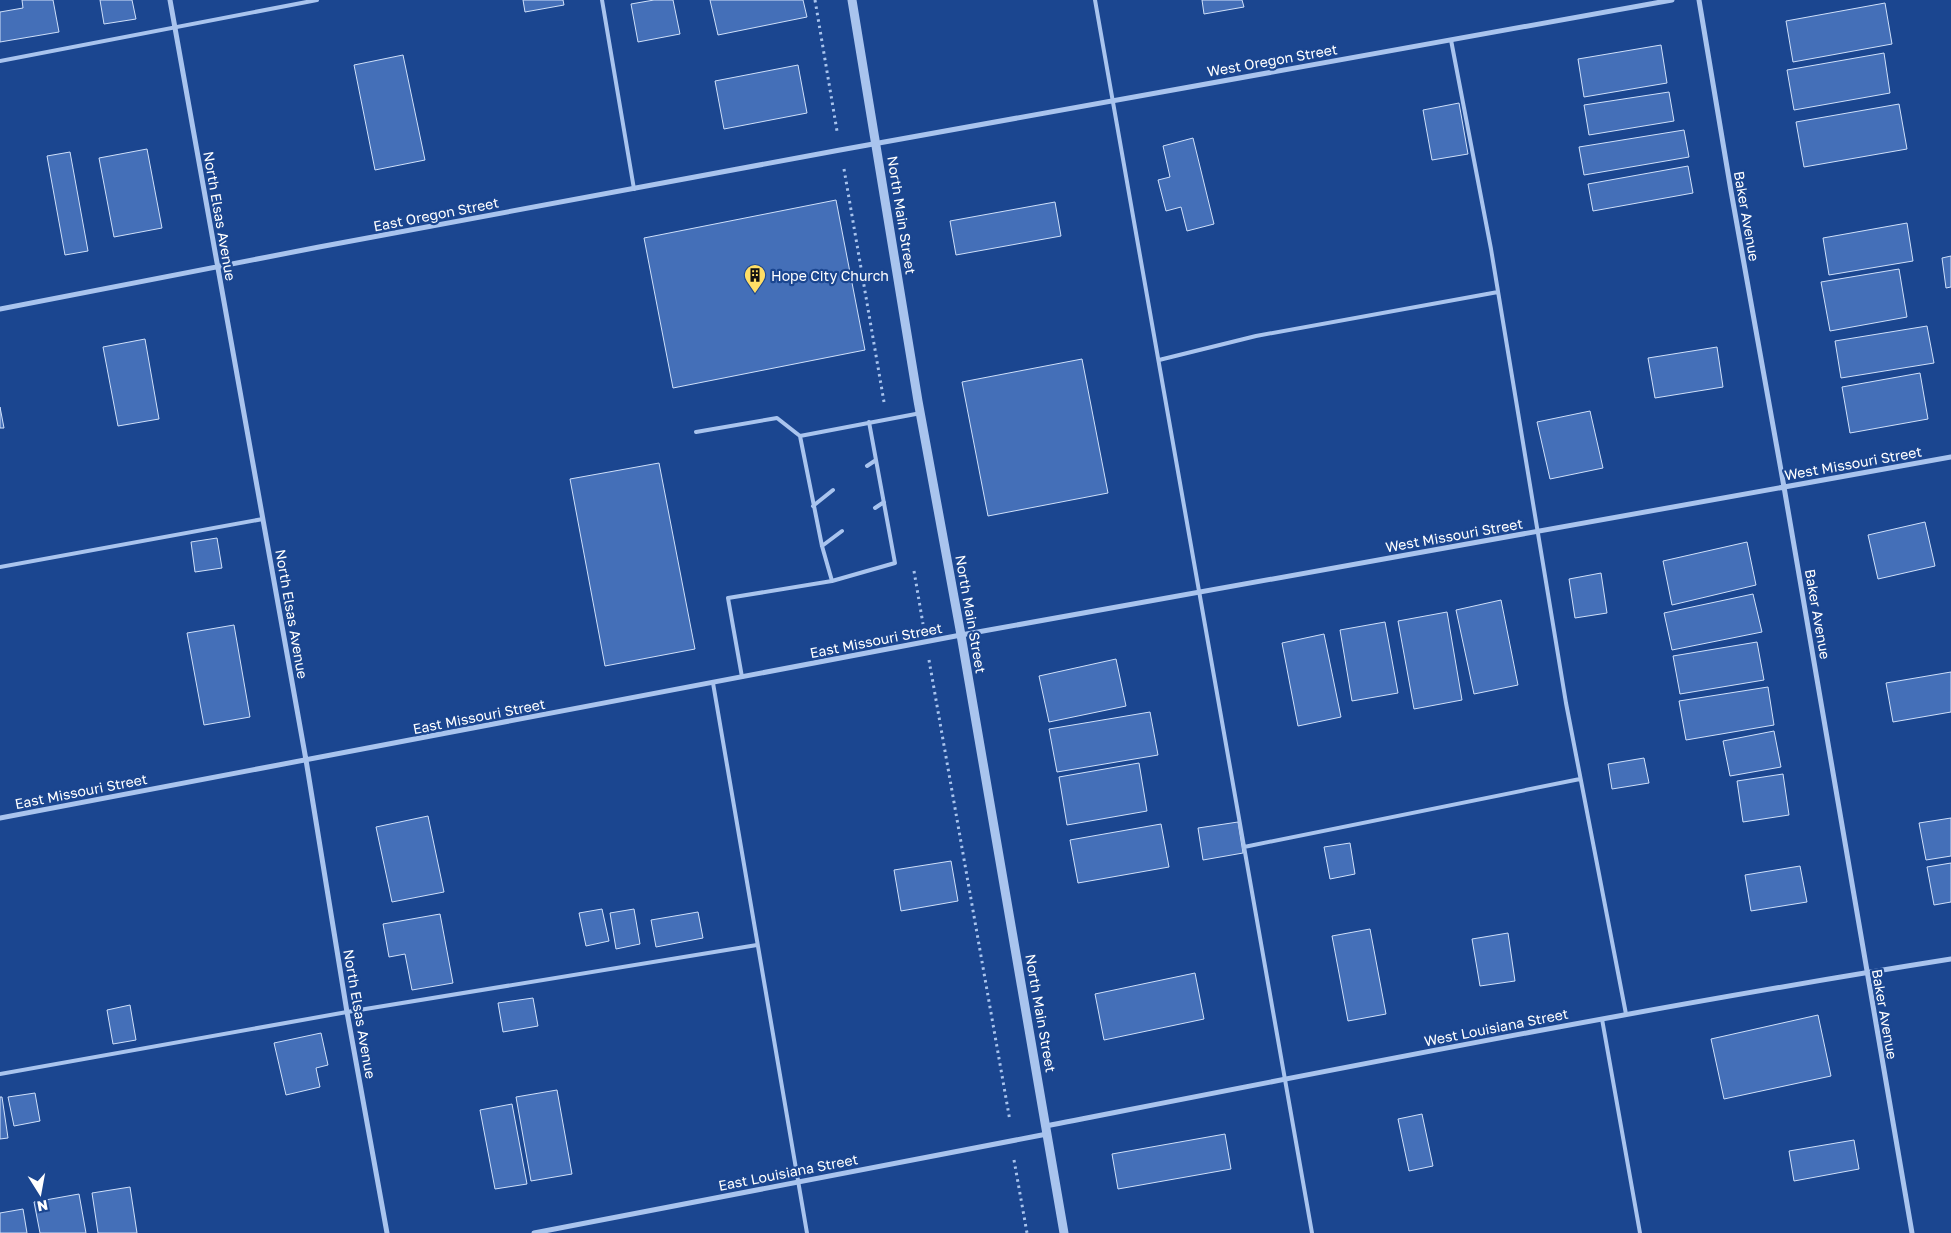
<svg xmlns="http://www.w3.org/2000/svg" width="1951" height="1233" font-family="'Golos Text',sans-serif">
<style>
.building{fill:#446fb8;stroke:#cfe0fa}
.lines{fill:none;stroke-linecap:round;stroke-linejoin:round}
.path{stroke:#a9c4ee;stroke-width:3;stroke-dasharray:2.5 4;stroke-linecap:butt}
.service{stroke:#a9c4ee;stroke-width:4}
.minor{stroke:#a9c4ee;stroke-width:5}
.tertiary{stroke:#a9c4ee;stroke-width:9}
.labels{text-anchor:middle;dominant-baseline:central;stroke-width:4.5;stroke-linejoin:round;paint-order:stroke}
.street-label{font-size:14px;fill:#fff;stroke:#1b4690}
.poi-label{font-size:14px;fill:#fff;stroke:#1b4690;text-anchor:start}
</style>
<rect width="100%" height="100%" fill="#1b4690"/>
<path class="building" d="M22 0H53L59 32 0 42V12L23 8Z
M100 0H132L136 19 104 24Z
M523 0H563L564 5 525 12Z
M654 0H673L680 34 638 42 631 4Z
M710 0H803L807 17 718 35Z
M1202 0H1242L1244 7 1204 14Z
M1885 3 1892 44 1793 62 1786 21Z
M1661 45 1667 83 1584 97 1578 59Z
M1884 53 1890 93 1794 110 1787 70Z
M403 55 425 160 375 170 354 65Z
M798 65 807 113 724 129 715 81Z
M1669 92 1674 121 1589 135 1584 105Z
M1459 103 1468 154 1432 160 1423 110Z
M1899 104 1907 149 1804 167 1796 122Z
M1684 130 1689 157 1584 175 1579 147Z
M1193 138 1214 224 1187 231 1181 207 1166 211 1158 180 1170 177 1163 146Z
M147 149 162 228 114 237 99 158Z
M70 152 88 251 65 255 47 156Z
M1688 166 1693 193 1593 211 1588 184Z
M836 200 865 350 673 388 644 238Z
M1055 202 1061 236 956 255 950 221Z
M1907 223 1913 261 1829 275 1823 238Z
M1951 256V287L1946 288 1942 258Z
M1899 269 1907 317 1830 331 1821 282Z
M1927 326 1934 363 1841 378 1835 341Z
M145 339 159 419 118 426 103 347Z
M1717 347 1723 387 1655 398 1648 358Z
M1082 359 1108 493 988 516 962 382Z
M1920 373 1928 419 1850 433 1842 387Z
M0 407 4 428H0Z
M1590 411 1603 468 1550 479 1537 422Z
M659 463 695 649 605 666 570 479Z
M1925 522 1935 566 1878 579 1868 535Z
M217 538 222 568 195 572 191 542Z
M1747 542 1756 585 1672 605 1663 561Z
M1601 573 1607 613 1575 618 1569 579Z
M1753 594 1762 632 1672 650 1664 613Z
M1501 600 1518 685 1474 694 1456 610Z
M1447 612 1462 700 1414 709 1398 621Z
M1385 622 1398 693 1352 701 1340 630Z
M234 625 250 717 204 725 187 633Z
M1324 634 1341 717 1298 726 1282 643Z
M1757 642 1764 680 1680 694 1673 656Z
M1116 659 1126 706 1049 722 1039 676Z
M1951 672V712L1893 722 1886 683Z
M1768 687 1774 725 1686 740 1679 701Z
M1150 712 1158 755 1057 772 1049 729Z
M1774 731 1781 767 1730 776 1723 741Z
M1644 758 1649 783 1612 789 1608 764Z
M1139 763 1147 811 1067 825 1059 777Z
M1783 774 1789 815 1743 822 1737 781Z
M428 816 444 892 392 902 376 827Z
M1951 818V856L1926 860 1919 823Z
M1238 822 1243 853 1203 860 1198 828Z
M1161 824 1169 867 1078 883 1070 840Z
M1350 843 1355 874 1330 879 1324 847Z
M951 861 958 901 901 911 894 870Z
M1951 863V902L1934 905 1927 867Z
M1800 866 1807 902 1751 911 1745 875Z
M602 909 609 941 586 946 579 913Z
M634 909 640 944 616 949 610 913Z
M698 912 703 938 656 947 651 920Z
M440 914 453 983 412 990 405 954 389 957 383 924Z
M1370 929 1386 1014 1348 1021 1332 936Z
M1508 933 1515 981 1480 986 1472 939Z
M1195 973 1204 1019 1104 1040 1095 994Z
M533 998 538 1026 503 1032 498 1003Z
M130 1005 136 1040 113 1044 107 1010Z
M1818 1015 1831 1076 1724 1099 1711 1039Z
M321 1033 328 1065 316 1068 320 1087 286 1095 274 1043Z
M557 1090 572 1174 531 1181 516 1097Z
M35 1093 40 1121 14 1126 8 1097Z
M0 1097H2L8 1138 0 1139Z
M512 1104 527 1184 495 1189 480 1110Z
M1422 1114 1433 1166 1409 1171 1398 1119Z
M1225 1134 1231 1169 1118 1189 1112 1154Z
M1854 1140 1859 1169 1794 1181 1789 1151Z
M130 1187 137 1233H98L92 1193Z
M79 1194 86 1233H40L34 1202Z
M23 1209 27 1233H0V1213Z"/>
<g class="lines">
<path class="path" d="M815 0 837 131
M844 169 884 402
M914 571 923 624
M929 660 1010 1121
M1014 1160 1027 1233"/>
<path class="service" d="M602 0 634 189
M1095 0 1312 1233
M1451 40 1491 249 1566 703 1626 1014
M0 61 317 0
M1159 360 1256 336 1498 292
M696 432 777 418 800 436 921 413
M800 436 822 546 832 581
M867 466 876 460
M813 506 833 490
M875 508 884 502
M822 546 842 531
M0 567 263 519
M742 677 728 598 832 581 895 563 869 422
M713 683 807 1233
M1244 847 1580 779
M1602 1019 1640 1233
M0 1074 347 1012 757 945"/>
<path class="minor" d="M170 0 306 760 347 1012 387 1233
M1699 0 1731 191 1784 487 1912 1233
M0 309 319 247 840 150 1672 0
M0 818 961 635 1951 457
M1046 1126C1347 1067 1648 1007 1951 959
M534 1233 1047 1134"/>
<path class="tertiary" d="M852 0 918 401 961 635 1064 1233"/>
</g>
<defs>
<g id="building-pin" transform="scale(1.125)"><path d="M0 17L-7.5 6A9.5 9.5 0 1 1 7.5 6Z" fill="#ffde66" stroke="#1b4690"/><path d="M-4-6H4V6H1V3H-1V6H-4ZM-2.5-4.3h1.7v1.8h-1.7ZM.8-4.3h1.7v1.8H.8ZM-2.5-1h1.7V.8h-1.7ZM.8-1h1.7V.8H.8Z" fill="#111"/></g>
</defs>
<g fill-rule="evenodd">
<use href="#building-pin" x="755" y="275"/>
</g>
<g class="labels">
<g class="street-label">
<text transform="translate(1272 60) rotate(-10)">West Oregon Street</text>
<text transform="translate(436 214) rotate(-11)">East Oregon Street</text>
<text transform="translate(902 215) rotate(81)">North Main Street</text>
<text transform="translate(220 216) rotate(80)">North Elsas Avenue</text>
<text transform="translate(1747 216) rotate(80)">Baker Avenue</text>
<text transform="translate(1853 463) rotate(-10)">West Missouri Street</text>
<text transform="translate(1454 535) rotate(-10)">West Missouri Street</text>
<text transform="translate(292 614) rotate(80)">North Elsas Avenue</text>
<text transform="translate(971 614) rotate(80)">North Main Street</text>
<text transform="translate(1818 614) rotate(80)">Baker Avenue</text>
<text transform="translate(876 640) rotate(-11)">East Missouri Street</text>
<text transform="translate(479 716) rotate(-11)">East Missouri Street</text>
<text transform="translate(81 791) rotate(-11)">East Missouri Street</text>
<text transform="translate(1041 1013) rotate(80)">North Main Street</text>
<text transform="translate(360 1014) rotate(80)">North Elsas Avenue</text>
<text transform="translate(1885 1014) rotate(80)">Baker Avenue</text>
<text transform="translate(1496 1027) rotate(-11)">West Louisiana Street</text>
<text transform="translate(788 1172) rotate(-11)">East Louisiana Street</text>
</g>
<g class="poi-label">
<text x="771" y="275">Hope City Church</text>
</g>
</g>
<g transform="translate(40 1193) rotate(169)" stroke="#1b4690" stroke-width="4" paint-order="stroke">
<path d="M0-4L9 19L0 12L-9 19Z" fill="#ffffff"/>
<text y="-8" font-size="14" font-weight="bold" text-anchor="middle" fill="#ffffff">N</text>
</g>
</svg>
